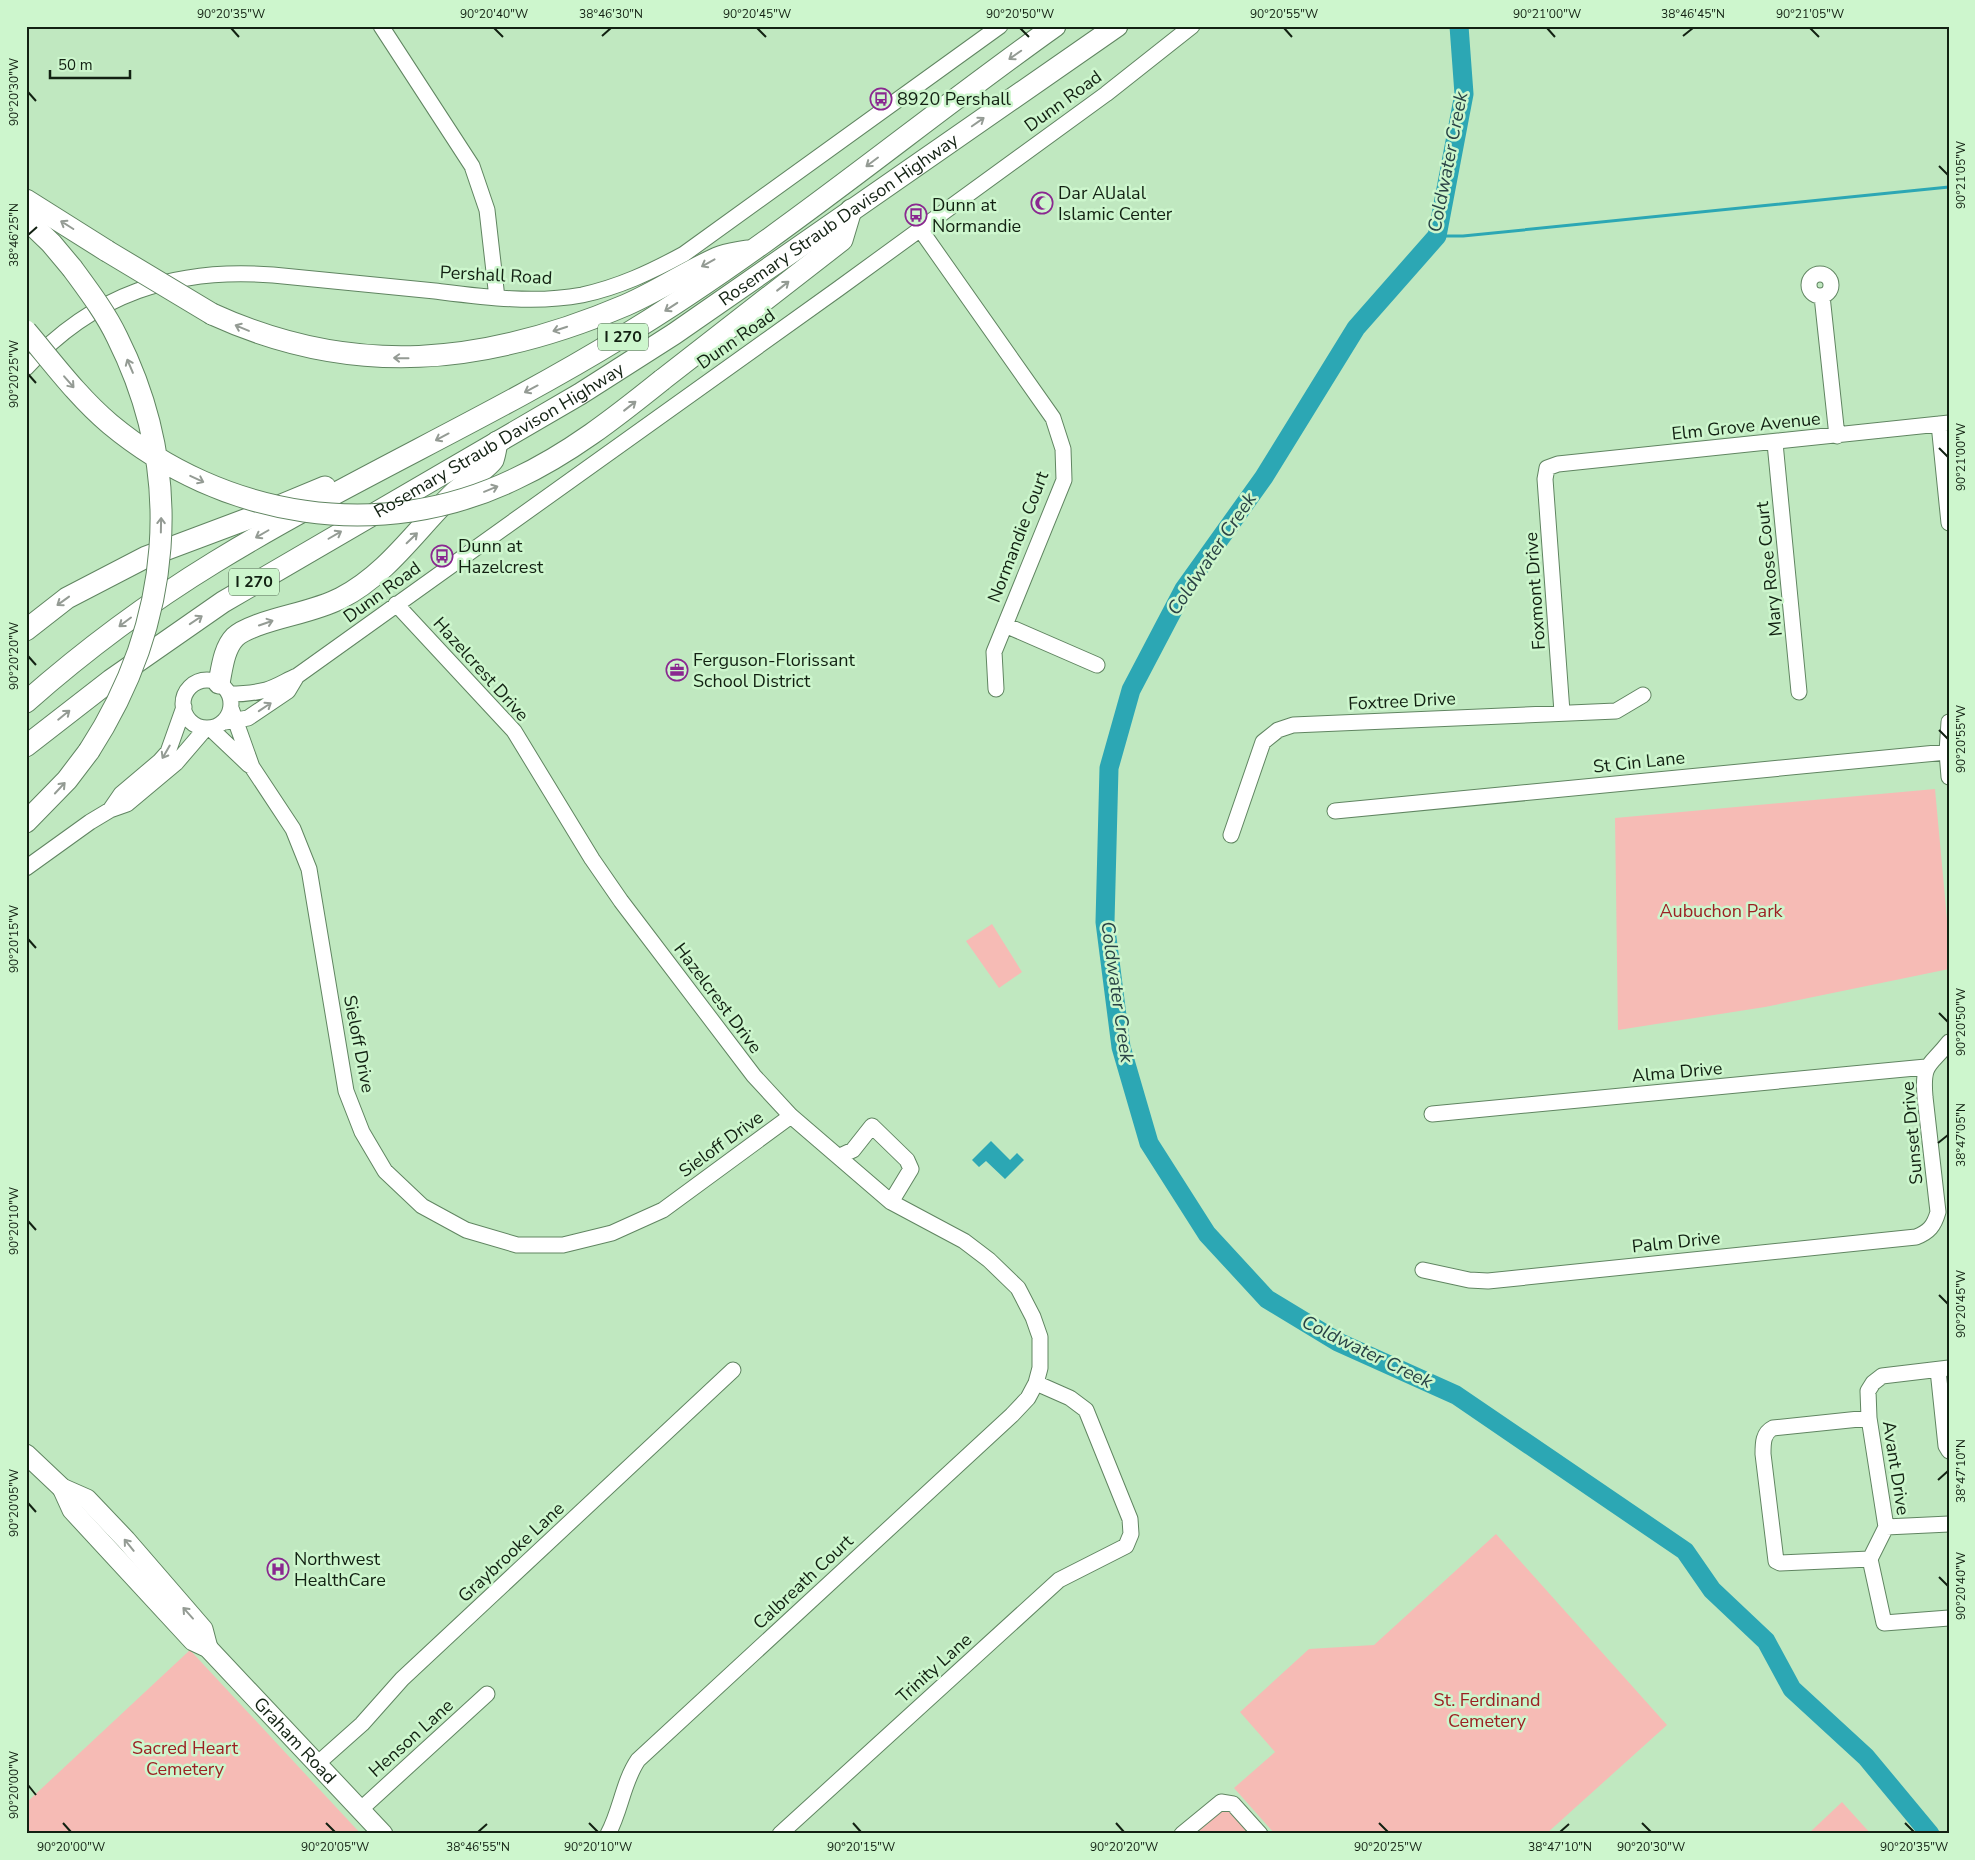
<svg xmlns="http://www.w3.org/2000/svg" width="1975" height="1860" font-family="'Nunito Sans',sans-serif">
<style>
.green{fill:#f6bbb5}
.water{fill:#2ca7b4}
.lines{fill:none;stroke-linecap:round;stroke-linejoin:round}
.stream{stroke:#2ca7b4;stroke-width:3}
.river{stroke:#2ca7b4;stroke-width:19}
.minor-casing{stroke:#608561;stroke-width:17}
.major-casing{stroke:#608561;stroke-width:21}
.highway-casing{stroke:#608561;stroke-width:23}
.minor{stroke:#fff;stroke-width:15}
.major{stroke:#fff;stroke-width:19}
.highway{stroke:#fff;stroke-width:21}
.highway-bridge-casing{stroke:#608561;stroke-width:23;stroke-linecap:butt}
.highway-bridge{stroke:#fff;stroke-width:21}
.oneway{stroke:#949b94}
.ticks{fill:none;stroke:#122112;stroke-width:2}
.labels{text-anchor:middle;dominant-baseline:central;stroke-width:5;stroke-linejoin:round;paint-order:stroke}
.shield{fill:#cdf6cd;stroke:#4a614a;stroke-width:1}
.shield-label{font-size:16px;font-weight:bold;fill:#122112}
.poi-label{font-size:18px;fill:#122112;stroke:#cdf6cd;text-anchor:start}
.street-label{font-size:18px;fill:#122112;stroke:#cdf6cd}
.park-label{font-size:18px;fill:#9c2023;stroke:#cdf6cd}
.water-label{font-size:19px;font-style:italic;fill:#294346;stroke:#cdf6cd}
.neatline{fill:none;stroke:#122112;stroke-width:2}
.ticks-label{font-size:12px;text-anchor:middle;fill:#122112}
</style>
<rect width="100%" height="100%" fill="#c0e8c0"/>
<path class="green" d="M1935 789 1949 941V969L1765 1007 1618 1030 1615 818Z
M992 924 1022 972 999 988 966 941Z
M1496 1534 1667 1725 1546 1834H1275L1234 1788 1275 1752 1240 1712 1309 1649 1374 1645Z
M190 1650 361 1834H26V1803Z
M1218 1799 1250 1834H1181Z
M1842 1802 1871 1834H1808Z"/>
<path class="water" d="M991 1141 1010 1160 1017 1153 1024 1160 1005 1179 986 1161 979 1167 972 1160Z"/>
<g class="lines">
<path class="stream" d="M1437 236H1463L1949 187"/>
<path class="river" d="M1459 26 1464 94 1437 236 1356 328 1264 477 1184 589 1131 690 1109 768 1105 922 1121 1047 1149 1143 1207 1234 1267 1299 1338 1342 1456 1395 1685 1551 1712 1590 1766 1641 1792 1689 1866 1757 1930 1834"/>
<g class="minor-casing">
<path id="minor" d="M381 26 472 166 487 210 497 298
M920 229 1053 418 1063 449 1064 480 994 652 996 689
M1809 285a11 11 0 1 1 22 0a11 11 0 1 1-22 0Z
M1822 296 1837 436
M26 368C93 294 175 267 273 275 327 280 381 286 435 291 483 297 534 304 582 295 619 287 651 272 684 254L1000 26
M1939 424 1949 523
M1775 443 1799 692
M396 604 514 731 592 859 621 901 754 1076 791 1116 891 1202 964 1241 989 1260 1018 1288 1033 1317 1040 1337V1368L1036 1383 1028 1398 1012 1415 638 1760C623 1782 621 1810 608 1834
M1005 625 1097 665
M183 704a24 24 0 1 1 48 0a24 24 0 1 1-48 0Z
M229 694C242 694 254 693 266 690 277 687 287 680 297 676L838 289 1106 94 1192 26
M231 708 252 767 293 829 309 869 346 1091 362 1132 385 1171 422 1206 466 1230 517 1245H563L612 1233 663 1210 791 1116
M1562 712 1545 479 1547 468 1558 464 1949 423
M225 722 248 718 288 691 297 676
M1949 722 1947 752 1949 777
M210 728 249 765
M110 810 121 794 160 761 168 752 184 707
M1335 811 1947 752
M1231 835 1263 742 1278 730 1293 725 1616 711 1643 695
M26 868 90 822 110 810 127 804 176 763 206 728
M1432 1114 1926 1067
M840 1156 853 1150 872 1126 907 1160 911 1169 891 1202
M1423 1270 1469 1280 1488 1281 1916 1237C1929 1232 1934 1226 1938 1212L1925 1097C1922 1061 1930 1067 1949 1042
M1949 1368 1882 1376 1873 1383 1868 1391 1869 1418 1886 1527 1949 1524
M1938 1370 1946 1446 1949 1451
M1869 1418 1773 1428C1763 1433 1763 1443 1763 1454L1776 1561 1780 1563 1870 1559
M1886 1527 1870 1559 1884 1623 1949 1618
M317 1764 362 1724 402 1679 733 1370
M360 1810 487 1694
M780 1834 1059 1580 1126 1546 1131 1534 1130 1519 1086 1410 1070 1398 1036 1383
M1182 1834 1221 1802 1233 1804 1260 1834"/>
</g>
<g class="major-casing">
<g id="major">
<path d="M26 1454 62 1488 87 1499 126 1540 203 1629 208 1648"/>
<path id="s1" d="M62 1488 72 1510 193 1641 208 1648 383 1834"/>
</g>
</g>
<g class="highway-casing">
<g id="highway">
<path d="M26 200 107 251"/>
<path d="M26 219 51 243 72 268"/>
<path d="M212 314C354 379 485 365 626 305 658 291 686 272 717 258 726 254 737 253 747 251"/>
<path d="M662 380 842 240 851 210"/>
<path d="M26 630 67 598 146 557 250 518 325 487"/>
<path d="M219 683C222 668 224 648 235 637 241 631 250 628 258 625 285 615 316 611 341 598 388 574 418 527 455 492 463 485 488 468 493 460 495 455 496 447 497 442"/>
<path d="M26 702C85 650 148 603 215 562 347 481 490 418 622 337 774 245 910 129 1055 26"/>
<path id="s2" d="M26 746 111 680 223 602 580 394 674 334 1117 26"/>
<path d="M26 822 67 780 89 751"/>
</g>
</g>
<use href="#minor" class="minor"/>
<use href="#major" class="major"/>
<use href="#highway" class="highway"/>
<g class="highway-bridge-casing">
<path id="highway-bridge" d="M107 251 212 314
M72 268C88 290 105 312 117 337 186 475 172 623 89 751
M26 331C53 363 78 397 110 424 223 518 380 544 515 479 569 454 616 417 662 380"/>
</g>
<use href="#highway-bridge" class="highway-bridge"/>
</g>
<defs><path id="oneway-shaft" d="M-6 0H5M1.5-3L5.5 0L1.5 3" fill="none" stroke-width="1.6" stroke-linecap="round" stroke-linejoin="round" transform="scale(1.25)"/></defs>
<g class="oneway">
<use href="#oneway-shaft" transform="translate(1015 55) rotate(145)"/>
<use href="#oneway-shaft" transform="translate(978 122) rotate(-35)"/>
<use href="#oneway-shaft" transform="translate(872 162) rotate(143)"/>
<use href="#oneway-shaft" transform="translate(67 225) rotate(-148)"/>
<use href="#oneway-shaft" transform="translate(708 263) rotate(151)"/>
<use href="#oneway-shaft" transform="translate(783 286) rotate(-38)"/>
<use href="#oneway-shaft" transform="translate(671 307) rotate(147)"/>
<use href="#oneway-shaft" transform="translate(242 328) rotate(-157)"/>
<use href="#oneway-shaft" transform="translate(560 329) rotate(162)"/>
<use href="#oneway-shaft" transform="translate(401 358) rotate(-179)"/>
<use href="#oneway-shaft" transform="translate(130 366) rotate(-113)"/>
<use href="#oneway-shaft" transform="translate(69 382) rotate(49)"/>
<use href="#oneway-shaft" transform="translate(531 389) rotate(152)"/>
<use href="#oneway-shaft" transform="translate(630 406) rotate(-38)"/>
<use href="#oneway-shaft" transform="translate(442 437) rotate(152)"/>
<use href="#oneway-shaft" transform="translate(197 479) rotate(25)"/>
<use href="#oneway-shaft" transform="translate(491 489) rotate(-22)"/>
<use href="#oneway-shaft" transform="translate(161 525) rotate(-89)"/>
<use href="#oneway-shaft" transform="translate(262 534) rotate(150)"/>
<use href="#oneway-shaft" transform="translate(335 535) rotate(-30)"/>
<use href="#oneway-shaft" transform="translate(412 538) rotate(-44)"/>
<use href="#oneway-shaft" transform="translate(63 601) rotate(144)"/>
<use href="#oneway-shaft" transform="translate(196 620) rotate(-34)"/>
<use href="#oneway-shaft" transform="translate(125 622) rotate(143)"/>
<use href="#oneway-shaft" transform="translate(266 623) rotate(-19)"/>
<use href="#oneway-shaft" transform="translate(265 707) rotate(-34)"/>
<use href="#oneway-shaft" transform="translate(64 715) rotate(-39)"/>
<use href="#oneway-shaft" transform="translate(166 752) rotate(120)"/>
<use href="#oneway-shaft" transform="translate(60 788) rotate(-47)"/>
<use href="#oneway-shaft" transform="translate(129 1545) rotate(-129)"/>
<use href="#oneway-shaft" transform="translate(188 1613) rotate(-132)"/>
</g>
<path class="ticks" d="M231 28 239 37M494 28 503 37M757 28 766 37M1020 28 1029 37M1284 28 1292 37M1547 28 1555 37M1810 28 1819 37M602 36 611 28M1683 36 1693 28M28 92 36 101M1939 166 1948 175M28 235 37 227M28 374 36 383M1939 448 1948 457M28 656 36 665M1939 730 1948 739M28 939 36 948M1939 1013 1948 1022M1938 1143 1948 1135M28 1221 36 1230M1939 1295 1948 1304M1938 1480 1948 1471M28 1503 36 1512M1939 1577 1948 1586M28 1785 36 1795M63 1823 71 1832M326 1823 335 1832M589 1823 598 1832M853 1823 861 1832M1116 1823 1124 1832M1379 1823 1388 1832M1642 1823 1651 1832M1905 1823 1914 1832M478 1832 487 1824M1560 1832 1569 1824"/>
<defs>
<g id="bus-ring" transform="scale(1.125)"><circle r="9.5" fill="#cdf6cd" stroke="#8a2890" stroke-width="1.5"/><path d="M-5-6H5V4H4V6H2V4H-2V6H-4V4H-5ZM-3.5-4V0h7V-4ZM-3.5 1.2v1.5H-2V1.2ZM2 1.2v1.5H3.5V1.2Z" fill="#8a2890"/></g>
<g id="mosque-ring" transform="scale(1.125)"><circle r="9.5" fill="#cdf6cd" stroke="#8a2890" stroke-width="1.5"/><path d="M3.5-4.9A6 6 0 1 0 3.5 4.9A5 5 0 1 1 3.5-4.9Z" fill="#8a2890"/></g>
<g id="office-ring" transform="scale(1.125)"><circle r="9.5" fill="#cdf6cd" stroke="#8a2890" stroke-width="1.5"/><path d="M-6-3h4V-5.5h4V-3h4V5H-6ZM-1-4.5V-3h2v-1.5ZM-6 0V1H6V0Z" fill="#8a2890"/></g>
<g id="hospital-ring" transform="scale(1.125)"><circle r="9.5" fill="#cdf6cd" stroke="#8a2890" stroke-width="1.5"/><path d="M-5-5h3v3.5h4V-5h3V5h-3V1.5h-4V5h-3Z" fill="#8a2890"/></g>
</defs>
<g fill-rule="evenodd">
<use href="#bus-ring" x="881" y="99"/>
<use href="#mosque-ring" x="1042" y="203"/>
<use href="#bus-ring" x="916" y="215"/>
<use href="#bus-ring" x="442" y="556"/>
<use href="#office-ring" x="677" y="670"/>
<use href="#hospital-ring" x="278" y="1569"/>
</g>
<g class="labels">
<g class="shield">
<rect x="598" y="323.5" width="50" height="27" rx="4"/>
<rect x="229" y="568.5" width="50" height="27" rx="4"/>
</g>
<g class="shield-label">
<text x="623" y="337">I 270</text>
<text x="254" y="582">I 270</text>
</g>
<g class="poi-label">
<text x="897" y="99">8920 Pershall</text>
<text x="1058" y="193">Dar AlJalal<tspan x="1058" dy="21">Islamic Center</tspan></text>
<text x="932" y="205">Dunn at<tspan x="932" dy="21">Normandie</tspan></text>
<text x="458" y="546">Dunn at<tspan x="458" dy="21">Hazelcrest</tspan></text>
<text x="693" y="660">Ferguson-Florissant<tspan x="693" dy="21">School District</tspan></text>
<text x="294" y="1559">Northwest<tspan x="294" dy="21">HealthCare</tspan></text>
</g>
<g class="street-label">
<text transform="translate(1063 101) rotate(-36)">Dunn Road</text>
<text stroke="none"><textPath href="#s2" startOffset="969">Rosemary Straub Davison Highway</textPath></text>
<text transform="translate(496 275) rotate(3)">Pershall Road</text>
<text transform="translate(736 339) rotate(-35)">Dunn Road</text>
<text transform="translate(1746 426) rotate(-6)">Elm Grove Avenue</text>
<text stroke="none"><textPath href="#s2" startOffset="564">Rosemary Straub Davison Highway</textPath></text>
<text transform="translate(1018 537) rotate(-69)">Normandie Court</text>
<text transform="translate(1769 569) rotate(-96)">Mary Rose Court</text>
<text transform="translate(1535 591) rotate(-94)">Foxmont Drive</text>
<text transform="translate(382 592) rotate(-36)">Dunn Road</text>
<text transform="translate(481 669) rotate(48)">Hazelcrest Drive</text>
<text transform="translate(1402 701) rotate(-3)">Foxtree Drive</text>
<text transform="translate(1639 762) rotate(-6)">St Cin Lane</text>
<text transform="translate(718 998) rotate(53)">Hazelcrest Drive</text>
<text transform="translate(359 1044) rotate(79)">Sieloff Drive</text>
<text transform="translate(1677 1072) rotate(-5)">Alma Drive</text>
<text transform="translate(1912 1133) rotate(-95)">Sunset Drive</text>
<text transform="translate(721 1144) rotate(-36)">Sieloff Drive</text>
<text transform="translate(1676 1242) rotate(-6)">Palm Drive</text>
<text transform="translate(1896 1468) rotate(81)">Avant Drive</text>
<text transform="translate(511 1552) rotate(-43)">Graybrooke Lane</text>
<text transform="translate(803 1582) rotate(-43)">Calbreath Court</text>
<text transform="translate(934 1668) rotate(-42)">Trinity Lane</text>
<text transform="translate(411 1738) rotate(-42)">Henson Lane</text>
<text stroke="none"><textPath href="#s1" startOffset="346">Graham Road</textPath></text>
</g>
<g class="park-label">
<text x="1721" y="911">Aubuchon Park</text>
<text x="1487" y="1700">St. Ferdinand<tspan x="1487" dy="21">Cemetery</tspan></text>
<text x="185" y="1748">Sacred Heart<tspan x="185" dy="21">Cemetery</tspan></text>
</g>
<g class="water-label">
<text transform="translate(1448 162) rotate(-79)">Coldwater Creek</text>
<text transform="translate(1212 554) rotate(-56)">Coldwater Creek</text>
<text transform="translate(1117 992) rotate(82)">Coldwater Creek</text>
<text transform="translate(1367 1352) rotate(26)">Coldwater Creek</text>
</g>
</g>
<rect width="1975" height="1860" fill="none" stroke="#cdf6cd" stroke-width="55"/>
<path d="M50 70v8h80v-8" fill="none" stroke="#122112" stroke-width="2.5"/>
<text x="58" y="70" font-size="15" fill="#122112" stroke="#cdf6cd" stroke-width="4" paint-order="stroke">50 m</text>
<rect x="28" y="28" width="1920" height="1804" class="neatline"/>
<g class="ticks-label">
<text x="231" y="18">90°20'35"W</text>
<text x="494" y="18">90°20'40"W</text>
<text x="611" y="18">38°46'30"N</text>
<text x="757" y="18">90°20'45"W</text>
<text x="1020" y="18">90°20'50"W</text>
<text x="1284" y="18">90°20'55"W</text>
<text x="1547" y="18">90°21'00"W</text>
<text x="1693" y="18">38°46'45"N</text>
<text x="1810" y="18">90°21'05"W</text>
<text transform="translate(14 92) rotate(-90)" y="4">90°20'30"W</text>
<text transform="translate(1961 175) rotate(-90)" y="4">90°21'05"W</text>
<text transform="translate(14 235) rotate(-90)" y="4">38°46'25"N</text>
<text transform="translate(14 374) rotate(-90)" y="4">90°20'25"W</text>
<text transform="translate(1961 457) rotate(-90)" y="4">90°21'00"W</text>
<text transform="translate(14 656) rotate(-90)" y="4">90°20'20"W</text>
<text transform="translate(1961 739) rotate(-90)" y="4">90°20'55"W</text>
<text transform="translate(14 939) rotate(-90)" y="4">90°20'15"W</text>
<text transform="translate(1961 1022) rotate(-90)" y="4">90°20'50"W</text>
<text transform="translate(1961 1135) rotate(-90)" y="4">38°47'05"N</text>
<text transform="translate(14 1221) rotate(-90)" y="4">90°20'10"W</text>
<text transform="translate(1961 1304) rotate(-90)" y="4">90°20'45"W</text>
<text transform="translate(1961 1471) rotate(-90)" y="4">38°47'10"N</text>
<text transform="translate(14 1503) rotate(-90)" y="4">90°20'05"W</text>
<text transform="translate(1961 1586) rotate(-90)" y="4">90°20'40"W</text>
<text transform="translate(14 1785) rotate(-90)" y="4">90°20'00"W</text>
<text x="71" y="1851">90°20'00"W</text>
<text x="335" y="1851">90°20'05"W</text>
<text x="478" y="1851">38°46'55"N</text>
<text x="598" y="1851">90°20'10"W</text>
<text x="861" y="1851">90°20'15"W</text>
<text x="1124" y="1851">90°20'20"W</text>
<text x="1388" y="1851">90°20'25"W</text>
<text x="1560" y="1851">38°47'10"N</text>
<text x="1651" y="1851">90°20'30"W</text>
<text x="1914" y="1851">90°20'35"W</text>
</g>
</svg>
